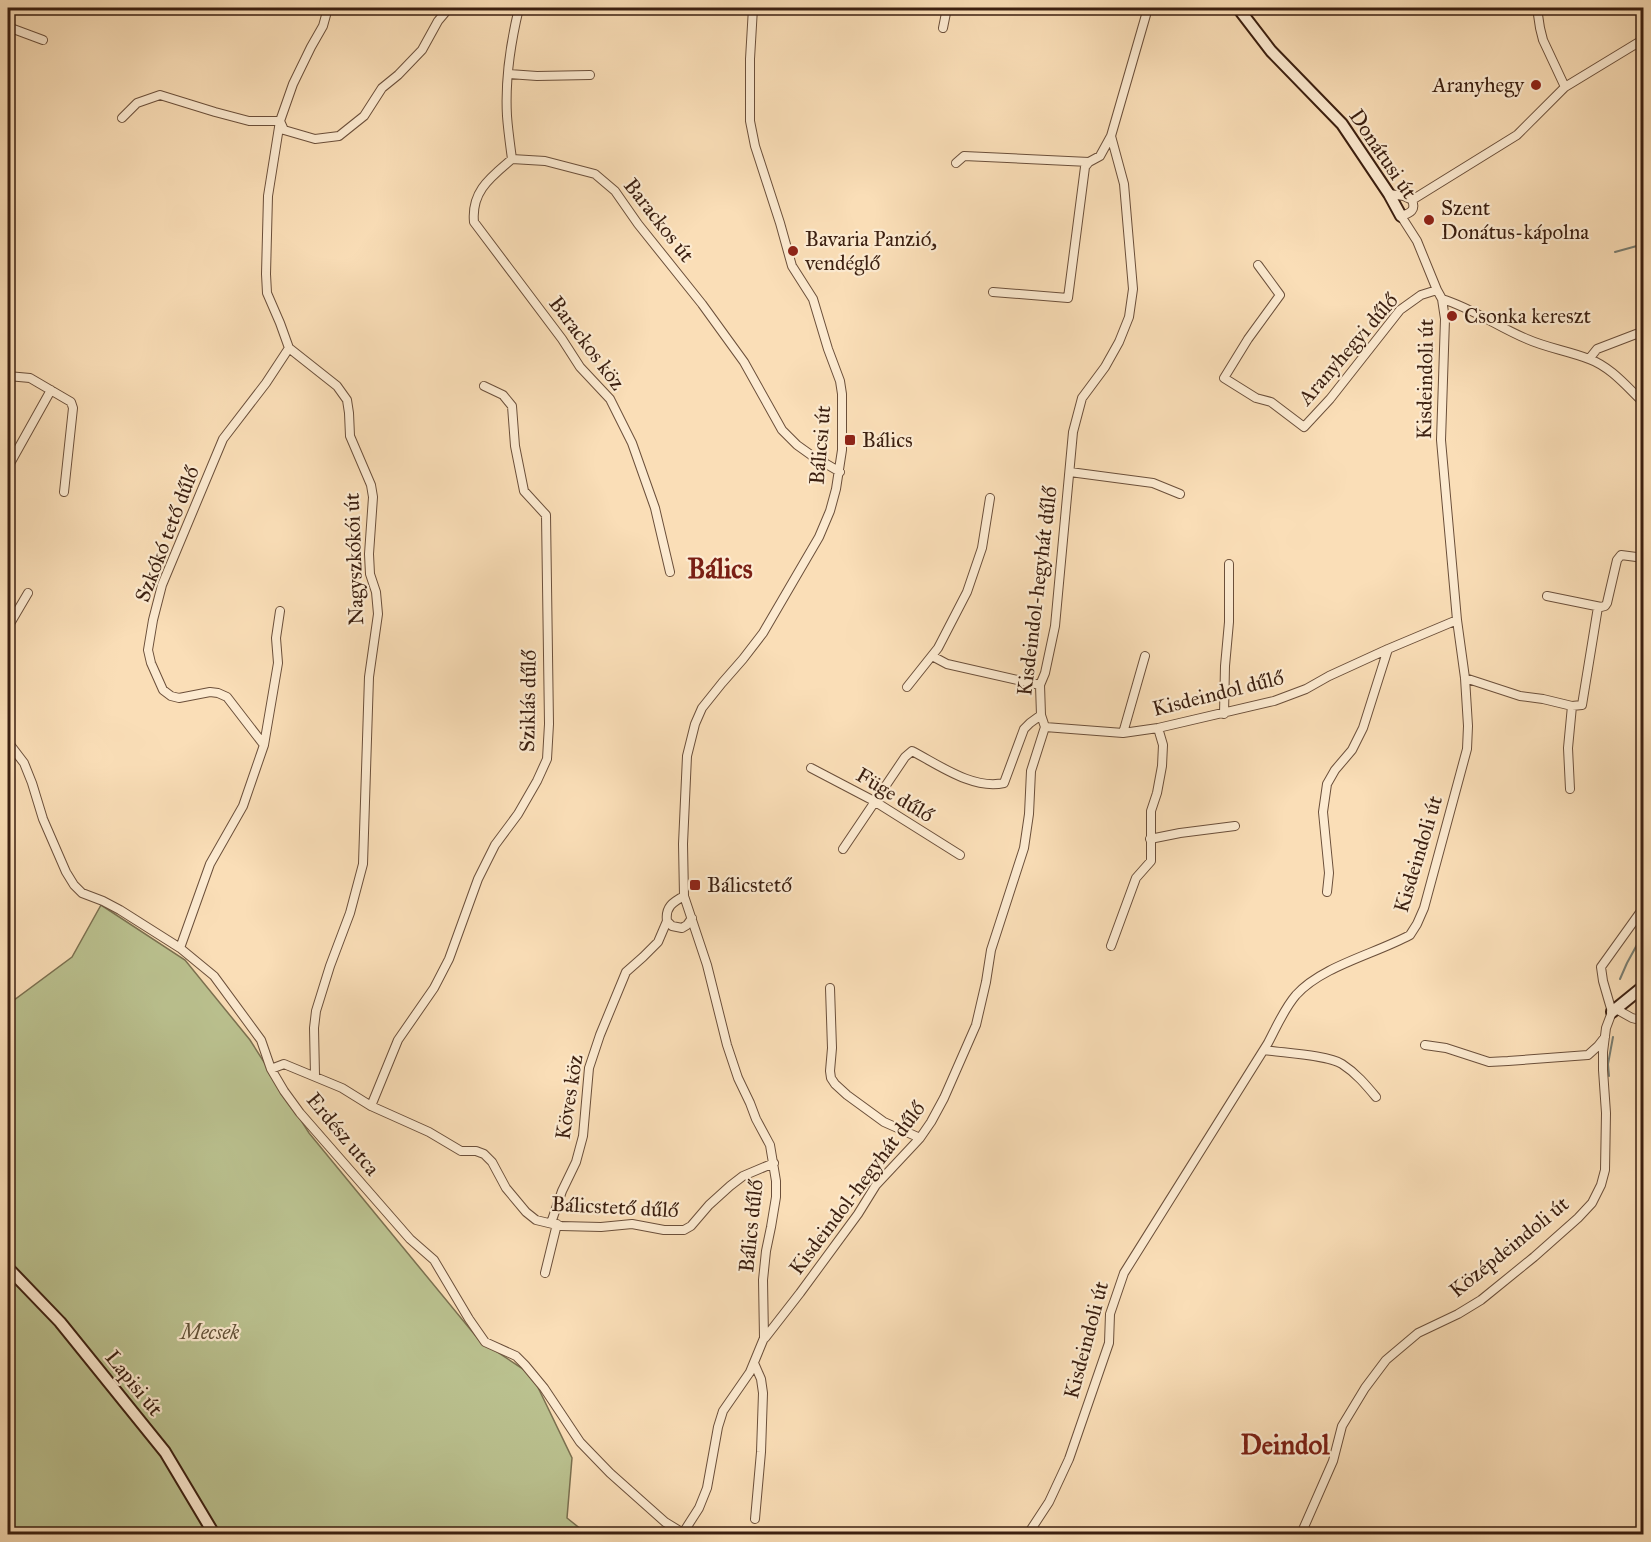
<svg xmlns="http://www.w3.org/2000/svg" width="1651" height="1542" font-family="'IM FELL Great Primer',serif">
<style>
.green{fill:#bbc290;stroke:#7b7050;stroke-width:1.5}
.lines{fill:none;stroke-linecap:round;stroke-linejoin:round}
.stream{stroke:#777d72;stroke-width:2}
.street-casing{stroke:#6b4f3a;stroke-width:10}
.secondary-casing{stroke:#3b1f10;stroke-width:14}
.street{stroke:#fcead0;stroke-width:8}
.secondary{stroke:#fcead0;stroke-width:10}
.poi-dot{fill:#8f2418;stroke:#fcead0;stroke-width:2}
.labels{text-anchor:middle;dominant-baseline:central;stroke-width:4.5;stroke-linejoin:round;paint-order:stroke}
.poi-label{font-size:21px;fill:#3b1f10;stroke:#fcead0;text-anchor:start}
.street-label{font-size:21px;fill:#3b1f10;stroke:#fcead0}
.park-label{font-size:21px;font-style:italic;fill:#615036;stroke:#fcead0}
.district-label{font-size:27px;font-weight:bold;fill:#7a1f14;stroke:#fcead0}
</style>
<rect width="100%" height="100%" fill="#fadeb7"/>
<filter id="stains"><feTurbulence type="fractalNoise" baseFrequency=".00333" numOctaves="4"/><feColorMatrix values="0 0 0 0 .2 0 0 0 0 .09 0 0 0 0 .02 0 0 0 .5 -.17"/></filter>
<radialGradient id="worn" r=".72"><stop offset=".6" stop-color="#630" stop-opacity="0"/><stop offset="1" stop-color="#630" stop-opacity=".3"/></radialGradient>
<path class="green" d="M101 905 185 960 250 1040 309 1133 479 1340 532 1375 572 1458 567 1518 587 1534H8V984L14 1000 72 957Z"/>
<g class="lines">
<path class="stream" d="M1615 252 1644 244
M1620 979 1627 963 1644 932
M1609 1076 1608 1064 1613 1037"/>
<g class="street-casing">
<path id="street" d="M519 8C511 41 505 81 507 116 508 130 510 144 512 159L545 161 595 174 615 191 638 224 702 304 744 362 782 430 797 445 811 455 840 472
M1537 8 1540 28 1543 40 1565 87
M8 27 43 40
M943 28 947 8
M509 74 537 76 590 75
M122 118 137 103 160 95 215 112 249 121H280L284 130 315 139 339 136 364 116 382 88 398 75 422 50 438 21 449 8
M512 159C491 177 471 191 474 222L562 339 580 367 610 399 632 443 655 508 670 572
M956 163 964 156 1089 162
M1389 194 1404 196 1412 200
M1412 200C1416 210 1411 213 1401 216L1417 241 1437 290 1442 299C1472 308 1498 327 1527 339 1547 348 1569 351 1589 359 1611 367 1627 387 1644 403
M1412 200 1517 135 1565 87 1644 39
M1258 265 1280 295 1248 339 1224 378 1256 398 1271 402 1304 427 1330 399 1400 310 1421 295 1437 290
M993 292 1068 298 1085 167 1089 162 1100 156 1111 136
M1589 359 1597 349 1644 331
M8 376 30 378 71 402 73 408 64 492
M8 467 51 390
M1070 472 1153 483 1180 494
M1547 596 1601 607 1605 606 1607 603 1617 560 1621 555 1644 558
M8 627 28 593
M932 656 947 664 1040 685
M1465 678 1520 696 1543 699 1572 706 1582 705 1598 607
M907 687 938 648 967 592 982 548 990 498
M1224 714 1225 666 1229 622V564
M1045 727 1123 733 1158 728 1274 701 1306 689 1329 676 1388 649 1457 620
M1123 733 1145 656
M8 742 24 763 32 783 43 819 66 872 74 885 82 893 103 901 120 910 180 948 214 976 261 1040 271 1069 284 1091 300 1113 410 1239 434 1260 469 1319 485 1342 516 1356 525 1365 544 1388 580 1442 610 1473 665 1522 683 1533
M264 745 278 663 276 638 280 611
M811 768 874 801 960 855
M1570 789 1568 748 1572 706
M1150 839 1180 833 1235 826
M843 849 905 757 912 751C939 765 973 790 1004 783L1024 729 1030 723 1041 715
M1327 892 1329 873 1323 812 1327 784 1335 770 1352 750 1363 728 1388 649
M684 896C673 902 665 907 667 921L672 926 682 928 687 925 692 918
M1111 946 1136 878 1151 861V811L1157 793 1162 766 1163 745 1158 728
M180 948 210 864 243 806 264 745 227 697 218 693 210 692 179 698 171 696 163 690 151 663 148 650 153 620 162 585 223 439 266 383 289 348
M830 988 832 1048 830 1071 831 1078 835 1084 847 1095 884 1122 920 1138
M1616 1009 1632 1018 1644 1021
M1425 1045 1446 1048 1489 1062 1508 1061 1588 1055 1598 1046 1605 1037
M1264 1050C1283 1053 1328 1055 1342 1064 1356 1073 1366 1085 1376 1097
M271 1069 284 1064 342 1088 371 1106 429 1132 461 1151H476L484 1154 492 1162 506 1188 526 1212 536 1220 561 1226 601 1227 632 1224 664 1230H684L691 1226 709 1205 730 1186 743 1176 774 1163
M315 1075 314 1028 316 1011 330 966 350 913 363 864 369 677 378 614 376 592 370 574 369 554 373 497 371 485 350 436 349 413 347 400 337 386 289 348 280 323 267 293 266 274 268 196 280 121 293 84 311 47 323 26 328 8
M371 1106 398 1040 434 988 449 959 478 879 495 845 518 814 537 781 547 759 549 724 546 515 524 491 515 446 512 406 503 395 484 386
M551 1223 562 1191 576 1162 583 1136 589 1068 600 1035 626 972 643 957 658 942 667 921
M545 1273 557 1224
M765 1338 800 1293 858 1214 876 1185 920 1138 931 1122 944 1098 976 1025 986 982 991 950 1024 848 1029 814 1031 771 1045 727 1041 715 1040 685 1045 673 1055 626 1073 432 1082 398 1105 367 1119 342 1129 317 1133 289 1124 184 1111 136 1148 8
M754 1363 761 1379 763 1393 761 1452 755 1519
M683 1533 699 1508 707 1488 718 1427 723 1411 750 1372 764 1338 763 1280 766 1251 771 1227 776 1197V1181L770 1145 756 1119 750 1103 738 1078 727 1045 707 965 684 896 683 844 687 756 695 724 702 708 722 683 743 659 763 633 819 537 830 511 836 489 842 450V394L840 381 828 349 813 299 792 266 780 223 755 146 750 121V59L753 8
M1028 1534 1049 1502 1069 1459 1109 1343 1110 1314 1124 1273 1268 1043C1277 1026 1284 1009 1296 995 1322 966 1375 954 1410 935L1417 924 1424 908 1467 749 1468 726 1465 678 1457 620 1441 440 1445 319 1442 299
M1301 1534 1333 1461 1342 1426 1365 1388 1386 1360 1418 1333 1458 1314 1481 1300 1534 1257 1578 1218 1592 1203 1601 1185 1605 1170 1606 1113 1603 1070V1052L1606 1028 1612 1012 1603 981 1601 967 1644 907"/>
</g>
<g class="secondary-casing">
<path id="secondary" d="M1238 8 1271 51 1342 124 1389 194 1401 216
M1612 1012 1644 986
M8 1268 60 1322 165 1452 214 1534"/>
</g>
<use href="#street" class="street"/>
<use href="#secondary" class="secondary"/>
</g>
<g class="poi-dot">
<circle cx="1536" cy="85" r="6"/>
<circle cx="1429" cy="220" r="6"/>
<circle cx="793" cy="251" r="6"/>
<circle cx="1452" cy="316" r="6"/>
<rect x="844" y="434" width="12" height="12" rx="3"/>
<rect x="689" y="879" width="12" height="12" rx="3"/>
</g>
<g class="labels">
<g class="poi-label">
<text x="1524" y="85" text-anchor="end">Aranyhegy</text>
<text x="1441" y="208">Szent<tspan x="1441" dy="24">Donátus-kápolna</tspan></text>
<text x="805" y="239">Bavaria Panzió,<tspan x="805" dy="24">vendéglő</tspan></text>
<text x="1464" y="316">Csonka kereszt</text>
<text x="862" y="440">Bálics</text>
<text x="707" y="885">Bálicstető</text>
</g>
<g class="street-label">
<text transform="translate(1383 154) rotate(56)">Donátusi út</text>
<text transform="translate(659 220) rotate(52)">Barackos út</text>
<text transform="translate(587 343) rotate(53)">Barackos köz</text>
<text transform="translate(1348 349) rotate(-49)">Aranyhegyi dűlő</text>
<text transform="translate(1425 379) rotate(-89)">Kisdeindoli út</text>
<text transform="translate(820 445) rotate(-85)">Bálicsi út</text>
<text transform="translate(167 534) rotate(-69)">Szkókó tető dűlő</text>
<text transform="translate(354 559) rotate(-92)">Nagyszkókói út</text>
<text transform="translate(1037 591) rotate(-83)">Kisdeindol-hegyhát dűlő</text>
<text transform="translate(1218 693) rotate(-14)">Kisdeindol dűlő</text>
<text transform="translate(528 701) rotate(-89)">Sziklás dűlő</text>
<text transform="translate(895 795) rotate(31)">Füge dűlő</text>
<text transform="translate(1418 854) rotate(-73)">Kisdeindoli út</text>
<text transform="translate(569 1097) rotate(-81)">Köves köz</text>
<text transform="translate(343 1134) rotate(50)">Erdész utca</text>
<text transform="translate(857 1188) rotate(-53)">Kisdeindol-hegyhát dűlő</text>
<text transform="translate(615 1207) rotate(3)">Bálicstető dűlő</text>
<text transform="translate(751 1226) rotate(-84)">Bálics dűlő</text>
<text transform="translate(1509 1247) rotate(-39)">Középdeindoli út</text>
<text transform="translate(1086 1340) rotate(-75)">Kisdeindoli út</text>
<text transform="translate(134 1383) rotate(51)">Lapisi út</text>
</g>
<g class="park-label">
<text x="210" y="1332">Mecsek</text>
</g>
<g class="district-label">
<text x="720" y="568">Bálics</text>
<text x="1285" y="1444">Deindol</text>
</g>
</g>
<rect width="1651" height="1542" fill="none" stroke="#fadeb7" stroke-width="30"/>
<rect x="9" y="9" width="1633" height="1524" fill="none" stroke="#3b1f10" stroke-width="3"/>
<rect x="15" y="15" width="1621" height="1512" fill="none" stroke="#3b1f10" stroke-width="1.5"/>
<rect width="100%" height="100%" filter="url(#stains)"/>
<rect width="100%" height="100%" fill="url(#worn)"/>
</svg>
